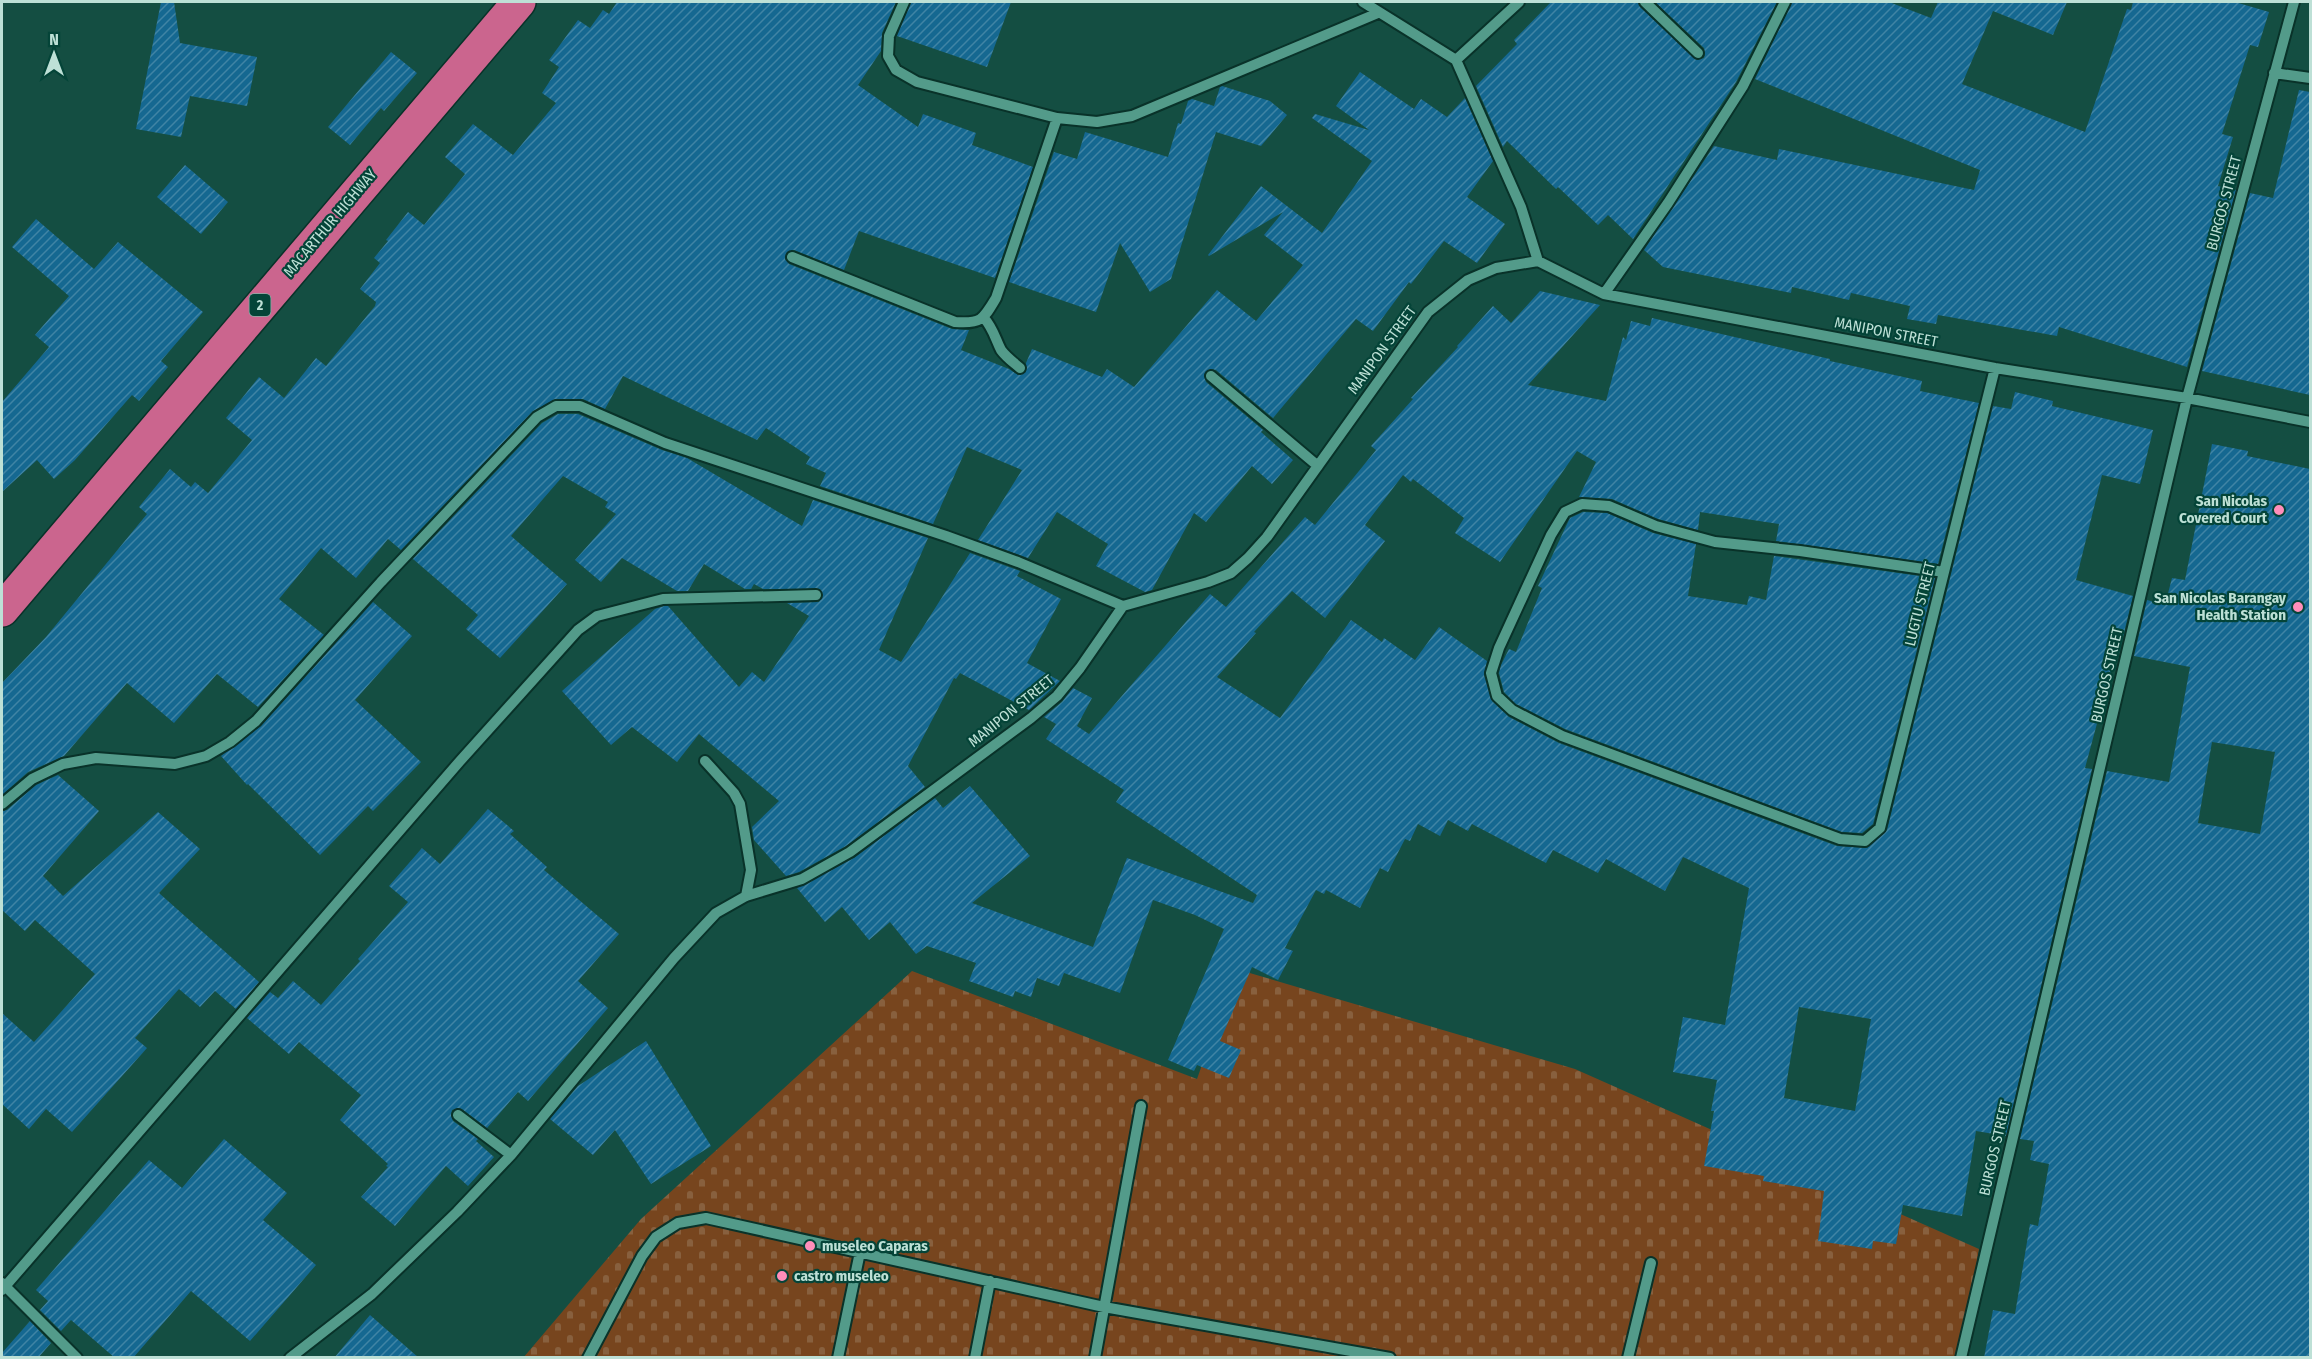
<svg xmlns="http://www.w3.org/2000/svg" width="2312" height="1359" font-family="'Fira Sans Condensed',sans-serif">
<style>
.cemetery{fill:url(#cemetery-stones)}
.building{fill:url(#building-hatch);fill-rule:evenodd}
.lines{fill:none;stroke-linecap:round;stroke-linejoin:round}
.minor-casing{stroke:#093229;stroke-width:14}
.highway-casing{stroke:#093229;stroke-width:36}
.minor{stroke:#539b8a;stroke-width:10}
.highway{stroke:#cb658e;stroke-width:33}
.poi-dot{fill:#ff8eba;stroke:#044438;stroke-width:2}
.labels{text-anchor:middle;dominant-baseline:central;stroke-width:4.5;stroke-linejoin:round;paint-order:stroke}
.shield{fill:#044438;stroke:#86b1a7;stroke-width:1.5}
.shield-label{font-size:14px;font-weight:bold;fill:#bde0d6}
.street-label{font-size:15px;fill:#bde0d6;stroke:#044438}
.poi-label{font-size:15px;font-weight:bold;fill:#bde0d6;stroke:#044438;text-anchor:end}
</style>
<defs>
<pattern id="cemetery-stones" width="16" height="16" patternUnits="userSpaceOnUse" patternTransform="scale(1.5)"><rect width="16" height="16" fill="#77451e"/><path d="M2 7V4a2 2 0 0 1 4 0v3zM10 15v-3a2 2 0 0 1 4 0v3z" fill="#88603e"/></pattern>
<pattern id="building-hatch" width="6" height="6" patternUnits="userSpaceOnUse" patternTransform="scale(1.5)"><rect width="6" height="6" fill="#156891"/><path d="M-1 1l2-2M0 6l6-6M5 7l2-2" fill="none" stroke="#4084a5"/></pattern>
</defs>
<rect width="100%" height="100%" fill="#144e42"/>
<path class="cemetery" d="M1236 969 1575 1069 1979 1249 1961 1357 523 1358 641 1219 912 971 1197 1079Z"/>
<path class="building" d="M161 2H174L180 43 257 57 247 106 190 96 181 137 136 129Z
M617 2H896L882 33 881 51 858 85 918 127 923 114 976 133 972 145 1033 167 995 278 859 231 844 270 794 250 787 252 785 259 789 264 952 329 969 330 961 350 1009 369 1018 375 1026 372V363L1032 349 1102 377 1107 369 1134 387 1217 290 1256 321 1303 265 1264 235 1283 212 1209 256 1208 255 1261 186 1322 233 1372 161 1312 118 1315 114 1369 130 1336 106 1360 72 1414 109 1421 99 1447 117 1465 98 1493 161 1467 197 1505 224 1477 263 1444 241 1411 284 1409 282 1373 331 1356 319 1273 418 1216 370 1212 369 1206 371 1204 375 1206 382 1263 430 1261 432 1293 460 1272 484 1252 466 1206 522 1194 513 1152 590 1145 592 1096 566 1108 544 1057 512 1028 558 978 540 1022 470 967 447 933 524 820 486 826 473 806 464 810 457 766 428 757 440 623 376 605 409 583 399H556L533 411 401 550 388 539 356 578 321 548 279 599 324 635 258 707 217 674 174 723 127 683 64 756 28 772 2 795V683L46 637 147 514 139 507 170 469 191 487 195 482 208 493 252 440 226 418 259 377 284 398 316 358 326 366 375 306 376 302 360 289 380 263 374 258 388 241 386 240 408 212 424 225 465 174 445 157 473 124 513 155 556 103 542 93 559 67 549 60 578 20 590 28 603 10 609 14Z
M911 2H1011L987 67 897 36Z
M1551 2H1638L1640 7 1697 60 1704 58 1705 54 1704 48 1655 2H1777L1736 82 1633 239 1608 215 1598 225 1558 187 1556 189 1507 141 1503 147 1476 86 1517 44 1514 40Z
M1792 2H1889L1931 18 1938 2H2067L2053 35 1993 11 1962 84 2085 132 2127 9 2131 10 2133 2H2235L2269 12 2258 47 2250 45 2222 134 2233 137 2218 186 2236 190 2187 367 2059 327 2057 336 1938 315 1936 324 1907 319 1910 306 1851 293 1849 300 1792 287 1791 293 1663 267 1644 250 1714 146 1777 160 1779 149 1974 190 1980 170 1755 79Z
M391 52 417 73 384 111 381 108 350 145 328 127Z
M1222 86 1270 101 1287 115 1261 146 1216 132 1171 279 1150 292 1120 243 1096 312 1009 282 1054 152 1077 159 1085 132 1168 157 1178 123 1181 124 1188 101 1192 99 1214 106 1220 87Z
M2299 90 2310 92V395L2202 371 2250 193 2273 198Z
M185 165 228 202 201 234 157 197Z
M36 219 94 269 118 242 203 312 161 361 168 367 139 401 132 395 75 460 54 479 37 460 2 492V402L49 347 35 335 69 296 12 247Z
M1540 291 1600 305 1528 385 1606 401 1623 337 1626 340 1631 321 1650 326 1652 318 1830 359V361L1922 381 1920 391 1979 403 1938 564 1776 541 1779 524 1700 512 1698 530 1658 519 1612 499 1579 497 1596 462 1577 451 1500 562 1455 533 1464 518 1413 479 1411 482 1403 475 1365 525 1385 541 1325 618 1292 591 1254 632 1256 633 1217 677 1280 718 1351 620 1382 642 1384 638 1415 660 1439 627 1487 661 1484 675 1492 701 1509 717 1559 743 1837 846 1867 848 1887 830 1993 406 2011 409 2015 392 2053 401 2052 406 2153 430 2140 484 2102 475 2076 580 2133 596 2119 653H2116L2085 768 2092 769 2006 1136 1976 1131 1962 1216 1903 1205 1896 1244 1873 1241 1872 1249 1818 1241 1824 1191 1763 1181 1764 1176 1704 1166 1714 1111H1711L1717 1080 1673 1072 1683 1017 1725 1025 1749 888 1683 857 1665 891 1606 859 1598 873 1553 850 1546 863 1472 824 1468 831 1448 820 1440 836 1418 824 1410 841 1405 839 1388 872 1380 868 1360 908 1326 890 1324 894 1316 890 1285 948 1293 951 1278 980 1252 967 1220 1041 1241 1050 1229 1078 1197 1065 1194 1071 1168 1060 1224 929 1195 915 1153 900 1120 993 1064 973 1059 986 1037 978 1031 997 1015 991 1013 997 969 981 976 963 927 946 916 954 890 922 869 940 842 907 825 922 797 888 854 858 935 798 943 808 970 786 1030 856 972 903 1093 947 1127 858 1253 903 1257 895 1116 802 1124 790 1046 739 1056 724 1044 717 1062 702 1073 688 1092 698 1077 726 1089 734 1210 594 1226 607 1305 517 1315 525 1376 450 1371 446 1413 399 1411 398 1458 347 1457 346 1493 306 1511 323ZM1799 1007 1871 1019 1855 1111 1784 1098Z
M558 414H578L662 450 687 458 802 526 813 500 928 538 879 650 901 662 970 553 1020 571 1017 576 1061 599 1027 663 1060 681 1029 710 960 673 956 679 954 678 908 766 925 787 846 846 799 872 786 876 754 840 752 827 779 801 699 734 677 762 632 727 611 745 562 691 655 609 664 606H668L739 687 752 672 764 682 809 616 787 603 819 602 823 595 820 589H763L754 584 751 589H745L704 564 688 591H677L622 558 601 582 575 560 616 514 605 507 608 502 563 476 511 536 567 584 500 658 466 629 478 615 413 559 542 423Z
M2212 444 2248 451 2247 456 2310 469V1358H1984L1993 1310 2015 1314 2030 1224 2038 1226 2049 1164 2030 1160 2034 1141 2020 1139 2107 771 2169 782 2190 667 2134 656 2147 600 2165 605 2172 578 2185 580ZM2212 742 2275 752 2260 834 2198 823Z
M1583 512 1607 513 1653 533 1696 544 1688 596 1747 605 1749 596 1766 600 1774 556 1935 578 1873 824 1862 833 1842 832 1565 729 1516 704 1504 692 1499 673 1501 665 1509 649 1516 652 1542 588 1538 586 1568 522 1570 518Z
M373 602 412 636 355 700 421 762 373 811 368 806 320 855 248 784 247 785 221 756 261 726Z
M58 775 99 811 43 876 63 896 158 812 200 849 159 893 259 982 236 1009 215 991 200 1007 179 989 135 1038 147 1048 72 1132 46 1109 29 1129 2 1104V1013L34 1042 95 974 35 920 25 931 2 910V811L7 810 36 785Z
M488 809 514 831 510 834 547 867 544 870 619 934 578 981 608 1008 528 1101 518 1092 487 1128 462 1109 458 1108 452 1110 451 1115 453 1121 478 1139 476 1141 494 1157 468 1186 446 1166 395 1226 361 1197 388 1167 386 1166 388 1164 340 1120 361 1095 299 1042 289 1054 247 1018 270 992 278 998 293 981 321 1005 360 961 358 959 408 902 389 886 422 848 440 864Z
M646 1041 711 1146 651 1184 615 1130 593 1155 550 1119 578 1086Z
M224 1139 287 1193 263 1220 316 1265 250 1341 191 1291 133 1358H115L71 1320 61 1331 40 1310 48 1301 36 1290 149 1160 182 1188Z
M370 1315 419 1358H334Z
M30 1321 51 1343 38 1358H2V1353Z"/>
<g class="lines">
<g class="minor-casing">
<path id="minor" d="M904 2 889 36 888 56 896 70 917 82 1057 118 1097 122 1132 116 1378 13
M1363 2 1456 60 1521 207 1538 261
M1645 2 1698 53
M1456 60 1519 2
M2274 73 2310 78
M792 257 955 322C981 324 983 320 996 298L1057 118
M1604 294 1668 203 1743 86 1785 2
M984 318C993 328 995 338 1001 350 1006 357 1013 362 1020 368
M1211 376 1318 466
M1944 572 1800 551 1715 542 1656 526 1609 506 1582 504 1565 512 1551 535 1499 648 1491 673 1497 696 1512 710 1562 736 1840 839 1865 841 1880 828 1995 368
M705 761 734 793 740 804 751 870 746 896
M2 804 32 779 63 764 96 758 175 764 206 756 230 742 256 721 381 582 537 417 556 406H580L665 443 946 536 1018 562 1123 606
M458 1115 511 1155
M2 1283 77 1358
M2 1290 460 761 578 630 597 616 663 599 816 595
M290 1358 372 1294 457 1212 511 1155 674 958 716 913 746 896 802 879 850 852 1031 718 1057 696 1080 668 1123 606 1208 582 1231 573 1248 558 1267 537 1428 312 1468 280 1496 268 1538 261 1604 294 1995 368 2187 398 2310 422
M588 1358 642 1256 656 1237 678 1223 706 1218 1104 1307 1390 1358
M838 1358 860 1252
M975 1358 990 1281
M1095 1358 1141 1106
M1628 1358 1651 1263
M1961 1358 2187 398 2294 2"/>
</g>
<g class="highway-casing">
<path id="highway" d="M2 610 519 2"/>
</g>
<use href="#minor" class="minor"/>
<use href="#highway" class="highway"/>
</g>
<g class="poi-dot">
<circle cx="2279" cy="510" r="6"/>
<circle cx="2298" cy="607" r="6"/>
<circle cx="810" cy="1246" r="6"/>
<circle cx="782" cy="1276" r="6"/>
</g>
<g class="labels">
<rect class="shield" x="249.5" y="294" width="21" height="22" rx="4.5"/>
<g class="shield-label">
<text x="260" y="305">2</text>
</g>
<g class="street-label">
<text transform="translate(2224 203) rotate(-75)">BURGOS STREET</text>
<text transform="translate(330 223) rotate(-50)">MACARTHUR HIGHWAY</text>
<text transform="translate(1886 332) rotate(11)">MANIPON STREET</text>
<text transform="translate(1382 350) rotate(-54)">MANIPON STREET</text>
<text transform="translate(1920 604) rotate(-76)">LUGTU STREET</text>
<text transform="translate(2107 675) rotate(-77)">BURGOS STREET</text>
<text transform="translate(1011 711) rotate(-39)">MANIPON STREET</text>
<text transform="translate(1995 1148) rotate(-77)">BURGOS STREET</text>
</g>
<g class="poi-label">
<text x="2267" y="501">San Nicolas<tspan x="2267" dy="17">Covered Court</tspan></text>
<text x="2286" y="598">San Nicolas Barangay<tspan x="2286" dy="17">Health Station</tspan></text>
<text x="822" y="1246" text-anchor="start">museleo Caparas</text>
<text x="794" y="1276" text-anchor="start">castro museleo</text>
</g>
</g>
<rect width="2312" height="1359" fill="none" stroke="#bde0d6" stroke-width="6"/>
<g transform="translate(54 54)" stroke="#044438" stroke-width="4.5" paint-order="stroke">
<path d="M0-4.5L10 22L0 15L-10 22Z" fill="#bde0d6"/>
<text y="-9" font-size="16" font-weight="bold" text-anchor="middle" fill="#bde0d6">N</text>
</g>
</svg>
